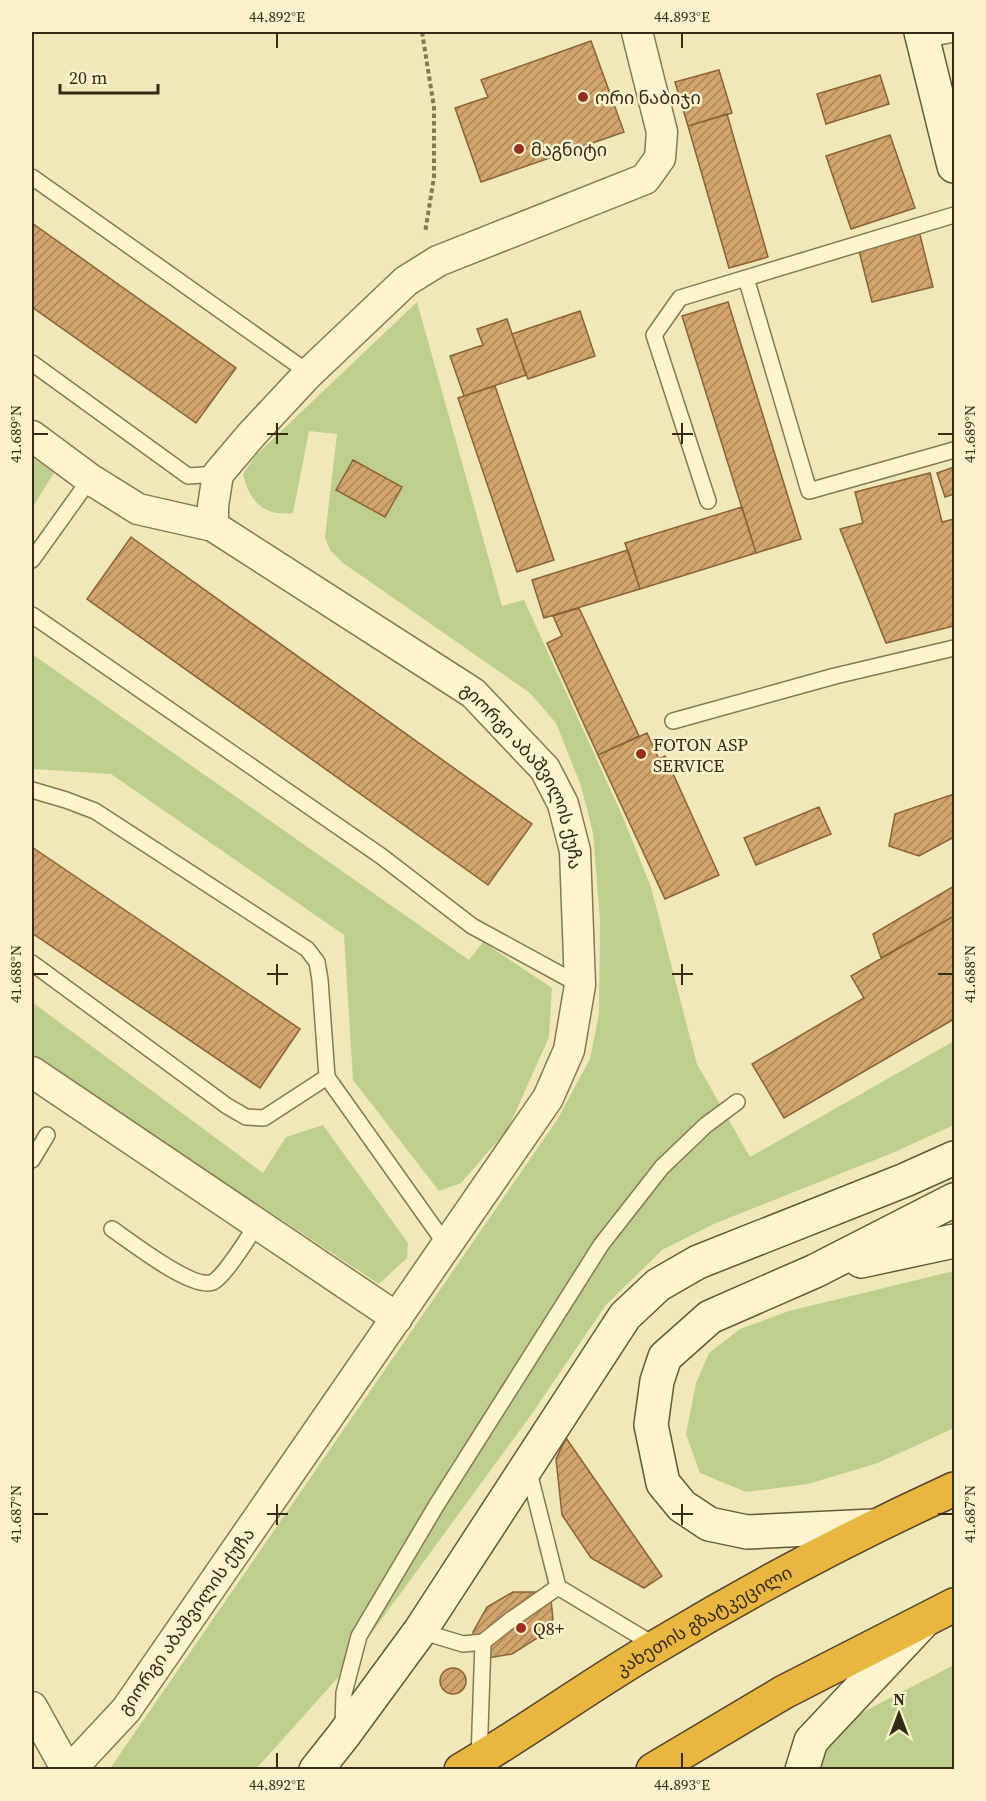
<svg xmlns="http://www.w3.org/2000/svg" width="986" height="1801" font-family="'Source Serif 4','Noto Sans Georgian',serif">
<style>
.green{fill:#becf8d}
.building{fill:url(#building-hatch);stroke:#896337;stroke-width:1.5}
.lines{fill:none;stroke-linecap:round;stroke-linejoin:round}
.lane-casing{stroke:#887753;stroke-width:18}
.street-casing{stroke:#887753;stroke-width:33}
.secondary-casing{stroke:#695736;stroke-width:36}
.highway-casing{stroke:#554328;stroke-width:36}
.path{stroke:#887753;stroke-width:4;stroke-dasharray:4.5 3;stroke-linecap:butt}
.lane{stroke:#fbf4cc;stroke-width:15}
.street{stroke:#fbf4cc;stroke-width:30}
.secondary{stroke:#fbf4cc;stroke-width:33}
.highway{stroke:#e9b740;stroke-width:33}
.ticks{fill:none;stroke:#352b19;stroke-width:2}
.poi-dot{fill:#9b2f1f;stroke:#f8f1c9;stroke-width:2}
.labels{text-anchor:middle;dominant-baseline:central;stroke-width:5;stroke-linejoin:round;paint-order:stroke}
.poi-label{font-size:18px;fill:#352b19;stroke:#f8f1c9;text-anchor:start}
.street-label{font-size:18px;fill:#352b19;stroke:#f8f1c9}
.neatline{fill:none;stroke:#352b19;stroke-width:2}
.ticks-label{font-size:15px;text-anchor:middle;fill:#352b19}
</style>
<defs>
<pattern id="building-hatch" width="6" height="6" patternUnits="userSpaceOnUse" patternTransform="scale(1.5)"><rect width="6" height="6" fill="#d2a56c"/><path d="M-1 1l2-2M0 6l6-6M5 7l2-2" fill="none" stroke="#ab8758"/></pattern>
</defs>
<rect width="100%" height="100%" fill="#f1e8b9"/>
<path class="green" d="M417 302 502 606 524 600 622 815 651 887 697 1064 750 1157 954 1041V1125L890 1154 716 1223 662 1250 605 1306 531 1415 343 1672 256 1769 109 1770 557 1120 590 1059 599 1014 600 919 593 833 581 786 556 723 530 693 343 563 330 550 325 537 337 434 309 431 293 513C264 517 249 501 243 474L256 455Z
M32 457 54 473 32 508Z
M32 654 469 960 483 942 552 988 549 1037 508 1129 461 1183 439 1191 353 1080 344 935 111 774 32 769Z
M32 1002 263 1173 286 1137 323 1125 408 1243 407 1258 379 1284 32 1056Z
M954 1271V1428L878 1463 808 1484 746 1492 700 1473 686 1434 696 1383 709 1353 740 1329 789 1311Z
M954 1665V1769L817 1770 830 1729Z"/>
<path class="building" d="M591 41 624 132 481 182 455 108 488 97 481 80Z
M719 70 732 113 688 126 675 82Z
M880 75 889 104 826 124 817 94Z
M727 114 768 257 729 268 688 126Z
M890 135 915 208 851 229 826 156Z
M32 223 236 368 196 423 32 307Z
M919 231 933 287 872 302 858 247Z
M728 302 801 539 756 553 682 316Z
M580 311 595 356 528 379 512 334Z
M507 319 526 375 464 396 450 356 483 345 477 329Z
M495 386 554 560 517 572 458 398Z
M353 460 402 487 385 517 336 490Z
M954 467V494L945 497 937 473Z
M930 473 942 522 954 519V626L886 643 840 529 863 523 855 492Z
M742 507 756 553 640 589 625 543Z
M131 537 532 824 488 885 87 599Z
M628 550 640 589 544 618 532 580Z
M579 608 639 736 598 755 547 643 562 636 553 616Z
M647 733 659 759 665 756 719 875 665 899 598 755Z
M954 794V837L919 856 889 846 895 814Z
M819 807 831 834 756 865 744 838Z
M32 847 300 1029 260 1088 32 933Z
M954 886V916L881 958 873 934Z
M954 916V1019L784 1118 752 1064 864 998 851 976Z
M566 1438 662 1576 644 1588 591 1558 562 1515 556 1459Z
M513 1592H540L551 1600 553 1619 539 1637 512 1654 488 1658 473 1648V1632L487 1607Z
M440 1681a13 13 0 1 1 26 0a13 13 0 1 1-26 0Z"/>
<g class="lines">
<g class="lane-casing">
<path id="lane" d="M924 40 954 34
M32 177 309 373
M746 278 809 491 954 450
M32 363 188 476 218 474
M708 501 654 335 680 298 954 215
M32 560 90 479
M32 615 381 856 472 926 580 985
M673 721 835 676 954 648
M32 790 66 800 95 811 307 949 317 962 320 980 327 1077 447 1246
M32 963 227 1106 246 1117 264 1118 327 1077
M32 1160 47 1135
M112 1229C130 1241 193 1291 213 1282 225 1276 249 1236 258 1223
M528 1468 558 1587
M420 1631 463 1644 483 1642
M343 1727 344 1693 359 1636 436 1506 601 1245 662 1167 706 1125 737 1102
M479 1759 483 1642 512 1619 558 1587 656 1646"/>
</g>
<g class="street-casing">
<g id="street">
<path id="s1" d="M32 436 90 479 138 509 213 526 473 693 545 769 563 804 575 851 580 985 569 1050 548 1098 126 1710 70 1770"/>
<path d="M213 526V506L218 474 252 434 309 373 406 281 438 261 645 179 660 158 662 132 637 32"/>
<path d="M32 1072 397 1318"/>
<path d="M32 1707 67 1770"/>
</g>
</g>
<g class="secondary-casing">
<path id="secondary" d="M921 32 954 166
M861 1261 954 1241
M873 1526 747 1532 709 1524 682 1506 663 1483 651 1425 657 1381 665 1357 710 1317 815 1271 954 1200
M316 1770 343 1736 420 1631 625 1316 658 1285 698 1262 905 1180 954 1158
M802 1770 811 1741 921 1624"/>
</g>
<g class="highway-casing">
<g id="highway">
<path id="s2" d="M461 1770C528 1731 590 1685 657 1646 755 1587 851 1536 954 1489"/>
<path d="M653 1770 784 1692 954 1605"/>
</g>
</g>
<path class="path" d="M422 32 434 107V177L425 233"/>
<use href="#lane" class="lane"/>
<use href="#street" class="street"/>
<use href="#secondary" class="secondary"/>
<use href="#highway" class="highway"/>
</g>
<path class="ticks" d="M277 33V48M682 33V48M277 423V444M682 423V444M33 434H48M267 434H288M672 434H693M938 434H953M277 964V985M682 964V985M33 974H48M267 974H288M672 974H693M938 974H953M277 1504V1525M682 1504V1525M33 1514H48M267 1514H288M672 1514H693M938 1514H953M277 1753V1768M682 1753V1768"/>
<g class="poi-dot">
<circle cx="583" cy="97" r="6"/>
<circle cx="519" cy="149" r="6"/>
<circle cx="641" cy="754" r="6"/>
<circle cx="521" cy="1628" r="6"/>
</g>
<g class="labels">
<g class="poi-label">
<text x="595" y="97">ორი ნაბიჯი</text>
<text x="531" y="149">მაგნიტი</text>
<text x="653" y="744">FOTON ASP<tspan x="653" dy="21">SERVICE</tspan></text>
<text x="533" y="1628">Q8+</text>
</g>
<g class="street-label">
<text stroke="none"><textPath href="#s1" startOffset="614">გიორგი აბაშვილის ქუჩა</textPath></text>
<text stroke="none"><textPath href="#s2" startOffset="285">კახეთის გზატკეცილი</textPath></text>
<text transform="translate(186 1621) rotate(-55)">გიორგი აბაშვილის ქუჩა</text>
</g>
</g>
<rect width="986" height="1801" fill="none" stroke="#f8f1c9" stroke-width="66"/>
<g transform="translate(899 1714)" stroke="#f8f1c9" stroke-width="4.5" paint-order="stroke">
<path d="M0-4.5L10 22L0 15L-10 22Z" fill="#352b19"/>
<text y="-9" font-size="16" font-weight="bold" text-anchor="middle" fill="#352b19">N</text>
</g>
<path d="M60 84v9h98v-9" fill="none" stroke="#352b19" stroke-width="3"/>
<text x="69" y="84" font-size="18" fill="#352b19" stroke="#f8f1c9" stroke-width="4.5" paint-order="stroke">20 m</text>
<rect x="33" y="33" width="920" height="1735" class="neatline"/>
<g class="ticks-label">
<text x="277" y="22">44.892°E</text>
<text x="682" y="22">44.893°E</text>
<text transform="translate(16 434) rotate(-90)" y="5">41.689°N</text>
<text transform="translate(970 434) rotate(-90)" y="5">41.689°N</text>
<text transform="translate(16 974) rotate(-90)" y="5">41.688°N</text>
<text transform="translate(970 974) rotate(-90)" y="5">41.688°N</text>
<text transform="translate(16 1514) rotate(-90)" y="5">41.687°N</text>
<text transform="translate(970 1514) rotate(-90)" y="5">41.687°N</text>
<text x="277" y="1790">44.892°E</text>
<text x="682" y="1790">44.893°E</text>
</g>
</svg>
